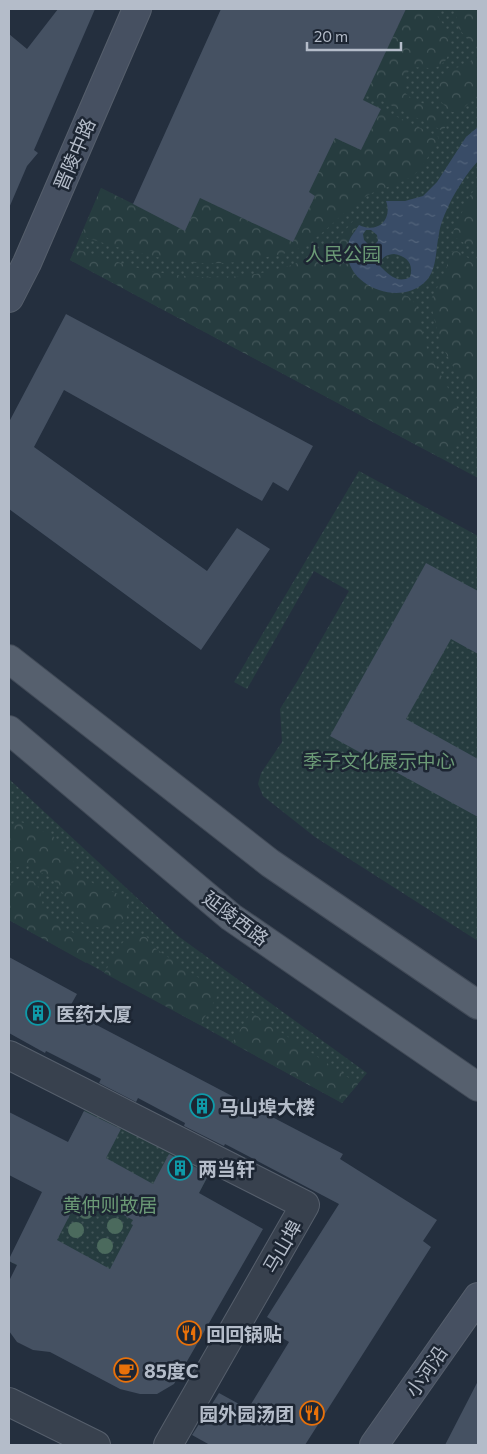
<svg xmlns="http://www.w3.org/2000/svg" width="487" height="1454" font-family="Commissioner,'Noto Sans SC',sans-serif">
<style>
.green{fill:url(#green-dots)}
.forest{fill:url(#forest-crowns)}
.water{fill:url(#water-ripples);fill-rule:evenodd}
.building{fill:#455162;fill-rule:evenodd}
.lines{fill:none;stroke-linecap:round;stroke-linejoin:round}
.street-casing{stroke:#565f6c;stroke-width:30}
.secondary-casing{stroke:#565f6c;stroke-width:30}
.primary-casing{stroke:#414a57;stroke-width:30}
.street{stroke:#38414e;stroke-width:28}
.secondary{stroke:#465061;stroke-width:28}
.primary{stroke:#56606e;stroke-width:28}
.tree{fill:#4b6a5d}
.labels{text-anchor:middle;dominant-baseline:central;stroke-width:5;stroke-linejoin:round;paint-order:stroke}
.street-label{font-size:19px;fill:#b4bcc9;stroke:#1d2633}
.park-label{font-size:19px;fill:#6b9a76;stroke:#1d2633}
.poi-label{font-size:19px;font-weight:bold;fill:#b4bcc9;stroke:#1d2633;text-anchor:start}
</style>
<defs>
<pattern id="green-dots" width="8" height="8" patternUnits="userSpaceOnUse" patternTransform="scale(1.25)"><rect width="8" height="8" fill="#263c3f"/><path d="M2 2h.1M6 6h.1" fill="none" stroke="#435659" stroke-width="1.8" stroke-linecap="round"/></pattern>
<pattern id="forest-crowns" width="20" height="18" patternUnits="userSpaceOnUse" patternTransform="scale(1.25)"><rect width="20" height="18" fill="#263c3f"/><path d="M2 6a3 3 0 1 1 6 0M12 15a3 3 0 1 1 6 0" fill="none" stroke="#435659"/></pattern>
<pattern id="water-ripples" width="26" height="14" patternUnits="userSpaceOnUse" patternTransform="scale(1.25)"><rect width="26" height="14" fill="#394c67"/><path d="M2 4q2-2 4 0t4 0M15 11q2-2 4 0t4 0" fill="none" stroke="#53647b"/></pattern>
</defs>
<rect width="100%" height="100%" fill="#242f3e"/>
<path class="green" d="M406 9H478V478L70 260 101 188 185 230 230 134 366 93Z
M359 471 478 536V941L315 837 263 796 258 784 261 773 282 742 280 709 298 680 349 591 314 571 247 689 234 682Z
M9 779 178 936 367 1073 342 1103 9 920Z
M85 1109 121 1128 124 1124 212 1168 198 1195 110 1316 9 1261Z"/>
<path class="forest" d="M406 9H434C436 16 443 22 446 29 452 41 452 61 437 67 430 69 420 67 413 67 404 74 404 81 404 92L411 98 433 108 447 120V124L443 131 366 93Z
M459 9H478V45C471 46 470 42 466 37 458 29 453 20 459 9Z
M478 54V95L459 112H452C449 109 445 106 442 103 435 94 441 75 448 68 462 68 468 65 476 55Z
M381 109 439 137C433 148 426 163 417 172 402 186 378 187 362 199 338 215 321 240 293 251 285 254 275 255 267 257 199 273 145 256 81 236L101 188 185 230 200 198 293 242 315 196 308 192 335 138 361 150Z
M478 185V252L456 238 453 232 469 197Z
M354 220 359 225C356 230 350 236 349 242 346 252 348 266 355 274 359 279 379 289 385 292 395 295 403 290 413 301 421 310 422 336 427 348 436 373 480 425 453 450 450 453 443 455 439 457L70 260 75 249C95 255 114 261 134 267 195 283 273 283 327 248 337 241 346 229 354 220Z
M457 251 478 264V395L457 374 440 342 430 301 445 273 451 252Z
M21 822 52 835 72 857 77 871 94 884 118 894 129 905 126 921 106 930 81 922 53 879 28 866 9 868V829Z
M20 879 33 881 41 890 43 909 56 923 92 943V954L86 963 9 920V884Z
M135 935 147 937 156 949 220 992 200 1025 104 973 123 942Z
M251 1012 358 1084 342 1103 232 1043Z"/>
<path class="water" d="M478 127V161C467 173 456 190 449 205 445 213 440 225 439 234 435 251 438 275 420 286 391 306 337 280 349 241 351 236 356 230 359 225 377 234 393 220 386 201H405L423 196 437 182 466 137ZM366 230H371L377 235 378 241 375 244H368L364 240 363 234ZM371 246 379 250 380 255 376 262 371 264 367 261 365 251ZM394 254C407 256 414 264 410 277 398 284 389 275 380 266 381 257 386 255 394 254Z"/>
<path class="building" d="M58 9H95L34 150 38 153 27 166 9 208V34L27 49Z
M221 9H406L363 100 381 109 361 150 335 138 309 192 315 196 293 242 200 198 185 231 133 204Z
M66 314 313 446 288 491 273 482 262 501 64 390 34 447 207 571 237 528 270 549 201 650 9 509V422Z
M426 563 478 591V654L451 639 406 719 478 759V817L330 736Z
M9 957 77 994 68 1010 343 1154 340 1159 437 1220 423 1241 431 1247 305 1445H210L192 1435 219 1393 248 1409 289 1342 276 1334 281 1326 267 1317 339 1204 225 1144 224 1146 184 1126 185 1123 138 1098 136 1102 99 1083 101 1079 46 1051 45 1053 9 1033Z
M84 1111 121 1129 106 1158 153 1184 169 1154 209 1174 199 1193 263 1229 174 1384 157 1394H140L120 1389 50 1352 33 1350 17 1342 9 1331V1281L17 1265 9 1261V1259L42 1192 9 1175V1112L68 1142ZM86 1195 133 1220 131 1224 133 1225 110 1269 57 1240 79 1197 84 1199Z
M478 1381V1445H445Z"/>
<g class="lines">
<g class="street-casing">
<path id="street" d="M9 1055 305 1205 168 1445
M9 1402 96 1445"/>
</g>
<g class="secondary-casing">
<path id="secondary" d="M9 298 27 263 137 9
M374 1445 478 1297"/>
</g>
<g class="primary-casing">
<path id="primary" d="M9 659 270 863 478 1005
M9 730 231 917 478 1087"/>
</g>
<use href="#street" class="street"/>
<use href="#secondary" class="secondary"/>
<use href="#primary" class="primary"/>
</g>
<g class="tree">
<circle cx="86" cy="1211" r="8"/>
<circle cx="115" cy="1226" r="8"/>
<circle cx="76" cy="1230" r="8"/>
<circle cx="105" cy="1246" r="8"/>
</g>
<defs>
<g id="building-ring" transform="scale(1.25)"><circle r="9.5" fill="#1d2633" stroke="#0f9aa8" stroke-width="1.5"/><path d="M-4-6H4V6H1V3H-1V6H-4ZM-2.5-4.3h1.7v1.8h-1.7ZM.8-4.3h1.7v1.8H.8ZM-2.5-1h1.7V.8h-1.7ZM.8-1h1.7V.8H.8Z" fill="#0f9aa8"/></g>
<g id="restaurant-ring" transform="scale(1.25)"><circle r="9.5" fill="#1d2633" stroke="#e8710a" stroke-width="1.5"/><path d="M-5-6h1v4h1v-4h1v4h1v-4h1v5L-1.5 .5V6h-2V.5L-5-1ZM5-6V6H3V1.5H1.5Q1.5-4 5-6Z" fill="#e8710a"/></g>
<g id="cafe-ring" transform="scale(1.25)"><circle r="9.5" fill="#1d2633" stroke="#e8710a" stroke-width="1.5"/><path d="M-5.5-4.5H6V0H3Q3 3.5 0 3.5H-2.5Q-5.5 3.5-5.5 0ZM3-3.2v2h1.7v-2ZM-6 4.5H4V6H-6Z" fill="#e8710a"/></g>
</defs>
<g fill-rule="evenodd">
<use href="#building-ring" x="38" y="1013"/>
<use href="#building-ring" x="202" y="1106"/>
<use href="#building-ring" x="180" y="1168"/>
<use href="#restaurant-ring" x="189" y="1333"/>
<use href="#cafe-ring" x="126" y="1370"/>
<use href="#restaurant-ring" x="312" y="1413"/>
</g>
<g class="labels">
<g class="street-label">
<text transform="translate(74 154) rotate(-67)">晋陵中路</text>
<text transform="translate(236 918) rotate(37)">延陵西路</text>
<text transform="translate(282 1246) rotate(-60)">马山埠</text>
<text transform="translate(426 1371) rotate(-55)">小河沿</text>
</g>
<g class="park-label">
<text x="343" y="253">人民公园</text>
<text x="379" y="760">季子文化展示中心</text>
<text x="110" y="1204">黄仲则故居</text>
</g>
<g class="poi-label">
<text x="56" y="1013">医药大厦</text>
<text x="220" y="1106">马山埠大楼</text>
<text x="198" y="1168">两当轩</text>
<text x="206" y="1333">回回锅贴</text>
<text x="144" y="1370">85度C</text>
<text x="294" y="1413" text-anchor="end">园外园汤团</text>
</g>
</g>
<rect width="487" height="1454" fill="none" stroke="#b4bcc9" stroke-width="20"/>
<path d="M307 42v8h94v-8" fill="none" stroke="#b4bcc9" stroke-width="2.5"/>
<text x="314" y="42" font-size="15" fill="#b4bcc9" stroke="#1d2633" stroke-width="4" paint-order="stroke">20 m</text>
</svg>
